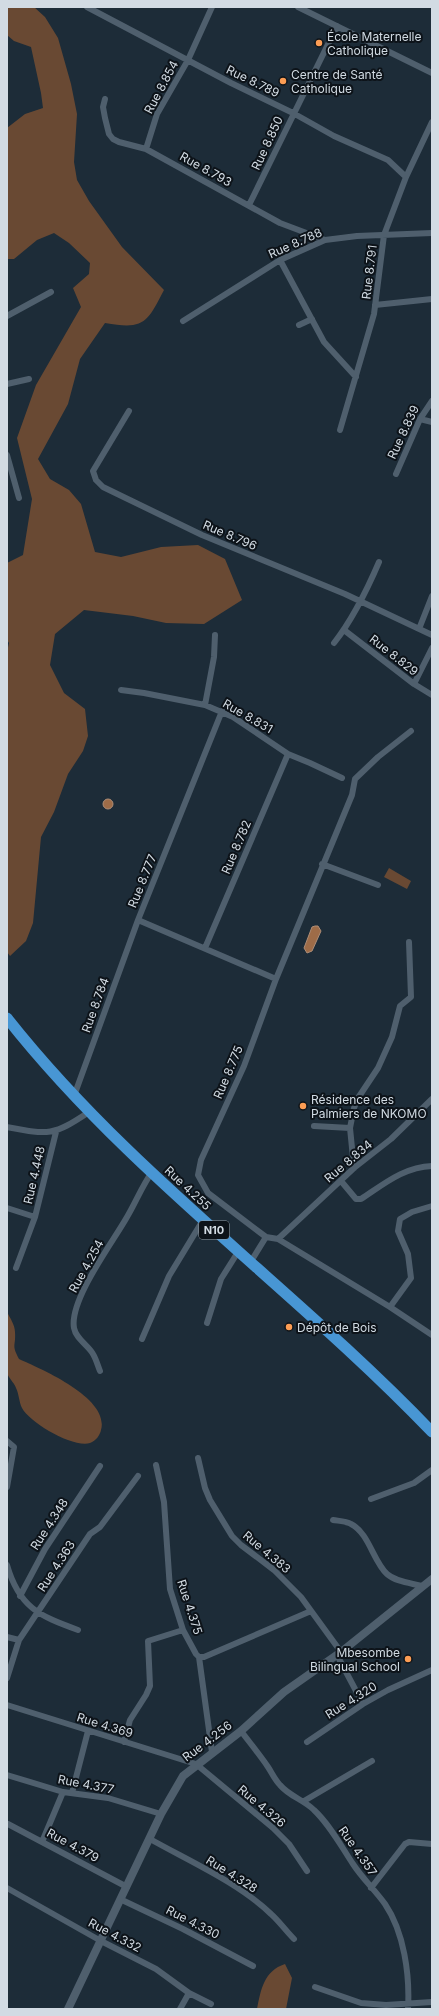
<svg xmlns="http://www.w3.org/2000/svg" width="439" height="2016" font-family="Inter,sans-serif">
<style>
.green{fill:#694933}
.water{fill:#9e6c48;stroke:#ae8d76}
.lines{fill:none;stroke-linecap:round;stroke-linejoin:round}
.minor{stroke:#4f5f6d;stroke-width:6}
.tertiary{stroke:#4f5f6d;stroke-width:8}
.trunk{stroke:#4896d4;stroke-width:11}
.poi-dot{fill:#fc9d54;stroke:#0d1319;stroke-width:1.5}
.labels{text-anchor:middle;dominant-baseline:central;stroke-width:4;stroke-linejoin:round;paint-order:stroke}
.shield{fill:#0d1319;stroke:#979fa6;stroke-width:1}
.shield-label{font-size:11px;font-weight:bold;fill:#d2dbe3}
.poi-label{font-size:12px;fill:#d2dbe3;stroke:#0d1319;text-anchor:start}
.street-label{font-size:12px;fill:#d2dbe3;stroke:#0d1319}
</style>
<rect width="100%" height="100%" fill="#1d2c38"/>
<path class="green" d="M7 7H34L45 17 58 38 71 84 77 114 74 162 77 180 89 201 122 247 164 290C147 323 144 330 105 323L80 359 68 404 38 459 50 479 69 490 81 504 95 552 121 557 161 547 198 545 225 559 242 600 204 624 166 623 133 616 84 610 55 634 50 665 64 693 85 709 88 736 83 751 68 774 54 812 41 837 33 923 26 941 10 956 7 952V652L9 643 7 640V563L23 555 32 499 17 438 36 385 81 307 73 288 89 274 90 263 69 243 54 233 37 240 14 259H7V128L25 114 43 108 41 93 31 47 14 41 7 35Z
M389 868 411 881 407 889 384 877Z
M7 1312C10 1318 15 1325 15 1332 16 1347 11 1344 19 1359 41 1369 110 1398 101 1430 100 1435 96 1441 90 1443 73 1448 30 1423 22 1408 19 1402 19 1394 16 1388 14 1382 8 1378 7 1372 4 1356 7 1329 7 1312Z
M285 1964 292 1978 286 2009H257C261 1989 264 1971 285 1964Z"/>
<path class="water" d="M103 804a5 5 0 1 1 10 0a5 5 0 1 1-10 0Z
M315 926H318L321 931 312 951 307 953 304 948 312 927Z"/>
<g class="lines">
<path class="minor" d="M87 7 231 83 293 113 334 136 388 160 406 177
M298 7 432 73
M105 99 103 107 105 118 109 134 113 139 119 142 146 149 280 223 325 240
M146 149 157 114 188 60 212 7
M249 205 337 26
M280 260 324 342 356 377
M375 305 432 299
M7 316 51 292
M183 321 280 260 325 240 357 236 432 233
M299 325 312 319
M7 384 29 379
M129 411 93 471 96 480 103 487 202 535 345 594 432 635
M420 419 432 422
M340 430 374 314 384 235 406 177 432 122
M7 455 19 498
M396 474 420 419 432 401
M419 629 432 596
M344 630 414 684 432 695
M215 635 214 657 205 705 233 717 288 754 310 763 342 778
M334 643C353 619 367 590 379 562
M414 684 432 648
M121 690 144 693 205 705
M222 711 138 920 276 979
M411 731 378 757 355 779 352 795 276 979 244 1066 201 1160 198 1175 208 1193 266 1237 278 1239 390 1307 432 1335
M322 864 378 885
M205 948 288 754
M74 1096 138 920
M314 1126 350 1128
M7 1127C49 1135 53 1136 89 1112
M354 1168 350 1128 354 1108 358 1098 378 1068 392 1037 400 1006 411 997 409 942
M341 1181 356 1199H361C384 1184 404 1167 432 1166
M7 1208 35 1217 56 1132
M278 1239 354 1168 391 1139 432 1099
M250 1263 266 1237
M16 1268 35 1217
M390 1307 411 1278 408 1254 398 1231 400 1219 412 1212 432 1206
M207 1323 221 1279 238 1252
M142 1339 169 1276 203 1220
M100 1371C98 1366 96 1359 93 1354 88 1345 76 1339 74 1328 69 1300 113 1242 127 1217 136 1202 142 1186 152 1172
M7 1441 14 1447 7 1487
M198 1458 205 1488 210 1500 232 1536 241 1545 274 1570 301 1597 341 1652
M156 1465 164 1502 170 1589 183 1630 196 1654 199 1657 212 1752
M371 1499 414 1483 432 1470
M333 1520C339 1521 346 1521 351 1524 369 1533 373 1561 387 1574 396 1582 411 1583 422 1586
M7 1565C19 1607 39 1616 78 1630
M20 1596 45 1549 100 1466
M7 1637 19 1640
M337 1655 363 1704
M199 1657H204L311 1611
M7 1678 19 1640 90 1534 100 1527 138 1476
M7 1705 196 1764 273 1828 289 1844 307 1871
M241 1731C250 1743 260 1755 268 1767 272 1773 275 1780 280 1785 289 1796 304 1800 314 1810 330 1825 341 1846 353 1864 362 1878 375 1890 385 1904 404 1932 410 1975 408 2009
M124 1742 130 1720 146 1695 150 1686 148 1641 183 1630
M307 1742 363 1704 388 1690 432 1670
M7 1775 63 1792 108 1798 161 1814
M72 1793 88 1731
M304 1801 372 1761
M8 1824 127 1887
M150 1839C189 1861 239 1883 271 1914 279 1921 286 1931 294 1939
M42 1842 63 1792
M7 1888 101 1941 156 1969 189 1993 211 2004
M371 1888 405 1844 409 1842 432 1844
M122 1900 183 1929 253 1966
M315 1987 361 2003 386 2005 432 2002
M180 2009 189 1993"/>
<path class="tertiary" d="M68 2009 161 1814 183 1776 241 1731 284 1692 341 1652 432 1579"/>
<path class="trunk" d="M7 1018C130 1174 295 1289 432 1432"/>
</g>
<g class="poi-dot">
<circle cx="319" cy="43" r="4"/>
<circle cx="283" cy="81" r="4"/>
<circle cx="303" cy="1106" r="4"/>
<circle cx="289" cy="1327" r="4"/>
<circle cx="408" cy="1659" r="4"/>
</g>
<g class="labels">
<rect class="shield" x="199" y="1221" width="30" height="18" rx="3"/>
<g class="shield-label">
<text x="214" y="1230">N10</text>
</g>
<g class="poi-label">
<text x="327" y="36">École Maternelle<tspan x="327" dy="14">Catholique</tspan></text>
<text x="291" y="74">Centre de Santé<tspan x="291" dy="14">Catholique</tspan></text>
<text x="311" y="1099">Résidence des<tspan x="311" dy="14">Palmiers de NKOMO</tspan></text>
<text x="297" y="1327">Dépôt de Bois</text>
<text x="400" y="1652" text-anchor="end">Mbesombe<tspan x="400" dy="14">Bilingual School</tspan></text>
</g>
<g class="street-label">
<text transform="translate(253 81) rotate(26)">Rue 8.789</text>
<text transform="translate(161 87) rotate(-62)">Rue 8.854</text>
<text transform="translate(267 143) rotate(-65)">Rue 8.850</text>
<text transform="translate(206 169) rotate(29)">Rue 8.793</text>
<text transform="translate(295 243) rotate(-24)">Rue 8.788</text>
<text transform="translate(369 272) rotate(-83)">Rue 8.791</text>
<text transform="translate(403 432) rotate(-65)">Rue 8.839</text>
<text transform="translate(230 535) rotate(23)">Rue 8.796</text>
<text transform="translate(394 655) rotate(38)">Rue 8.829</text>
<text transform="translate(248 716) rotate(30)">Rue 8.831</text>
<text transform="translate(236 847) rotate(-67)">Rue 8.782</text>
<text transform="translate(142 881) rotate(-68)">Rue 8.777</text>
<text transform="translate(95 1005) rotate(-70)">Rue 8.784</text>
<text transform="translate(228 1072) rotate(-67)">Rue 8.775</text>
<text transform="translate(348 1161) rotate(-40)">Rue 8.834</text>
<text transform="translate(34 1175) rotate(-77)">Rue 4.448</text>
<text transform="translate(188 1188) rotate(43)">Rue 4.255</text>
<text transform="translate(86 1266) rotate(-61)">Rue 4.254</text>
<text transform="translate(49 1524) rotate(-57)">Rue 4.348</text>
<text transform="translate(267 1552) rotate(40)">Rue 4.383</text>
<text transform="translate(56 1566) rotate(-57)">Rue 4.363</text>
<text transform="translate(190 1607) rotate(72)">Rue 4.375</text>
<text transform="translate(351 1700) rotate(-32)">Rue 4.320</text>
<text transform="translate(105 1725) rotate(17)">Rue 4.369</text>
<text transform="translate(207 1741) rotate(-37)">Rue 4.256</text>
<text transform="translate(86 1784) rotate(11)">Rue 4.377</text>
<text transform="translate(262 1806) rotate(40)">Rue 4.326</text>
<text transform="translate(73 1845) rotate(28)">Rue 4.379</text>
<text transform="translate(358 1851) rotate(55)">Rue 4.357</text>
<text transform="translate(232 1874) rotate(32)">Rue 4.328</text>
<text transform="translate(193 1922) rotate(27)">Rue 4.330</text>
<text transform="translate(115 1935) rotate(28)">Rue 4.332</text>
</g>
</g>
<rect width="439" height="2016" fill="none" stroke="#d2dbe3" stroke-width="16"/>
</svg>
